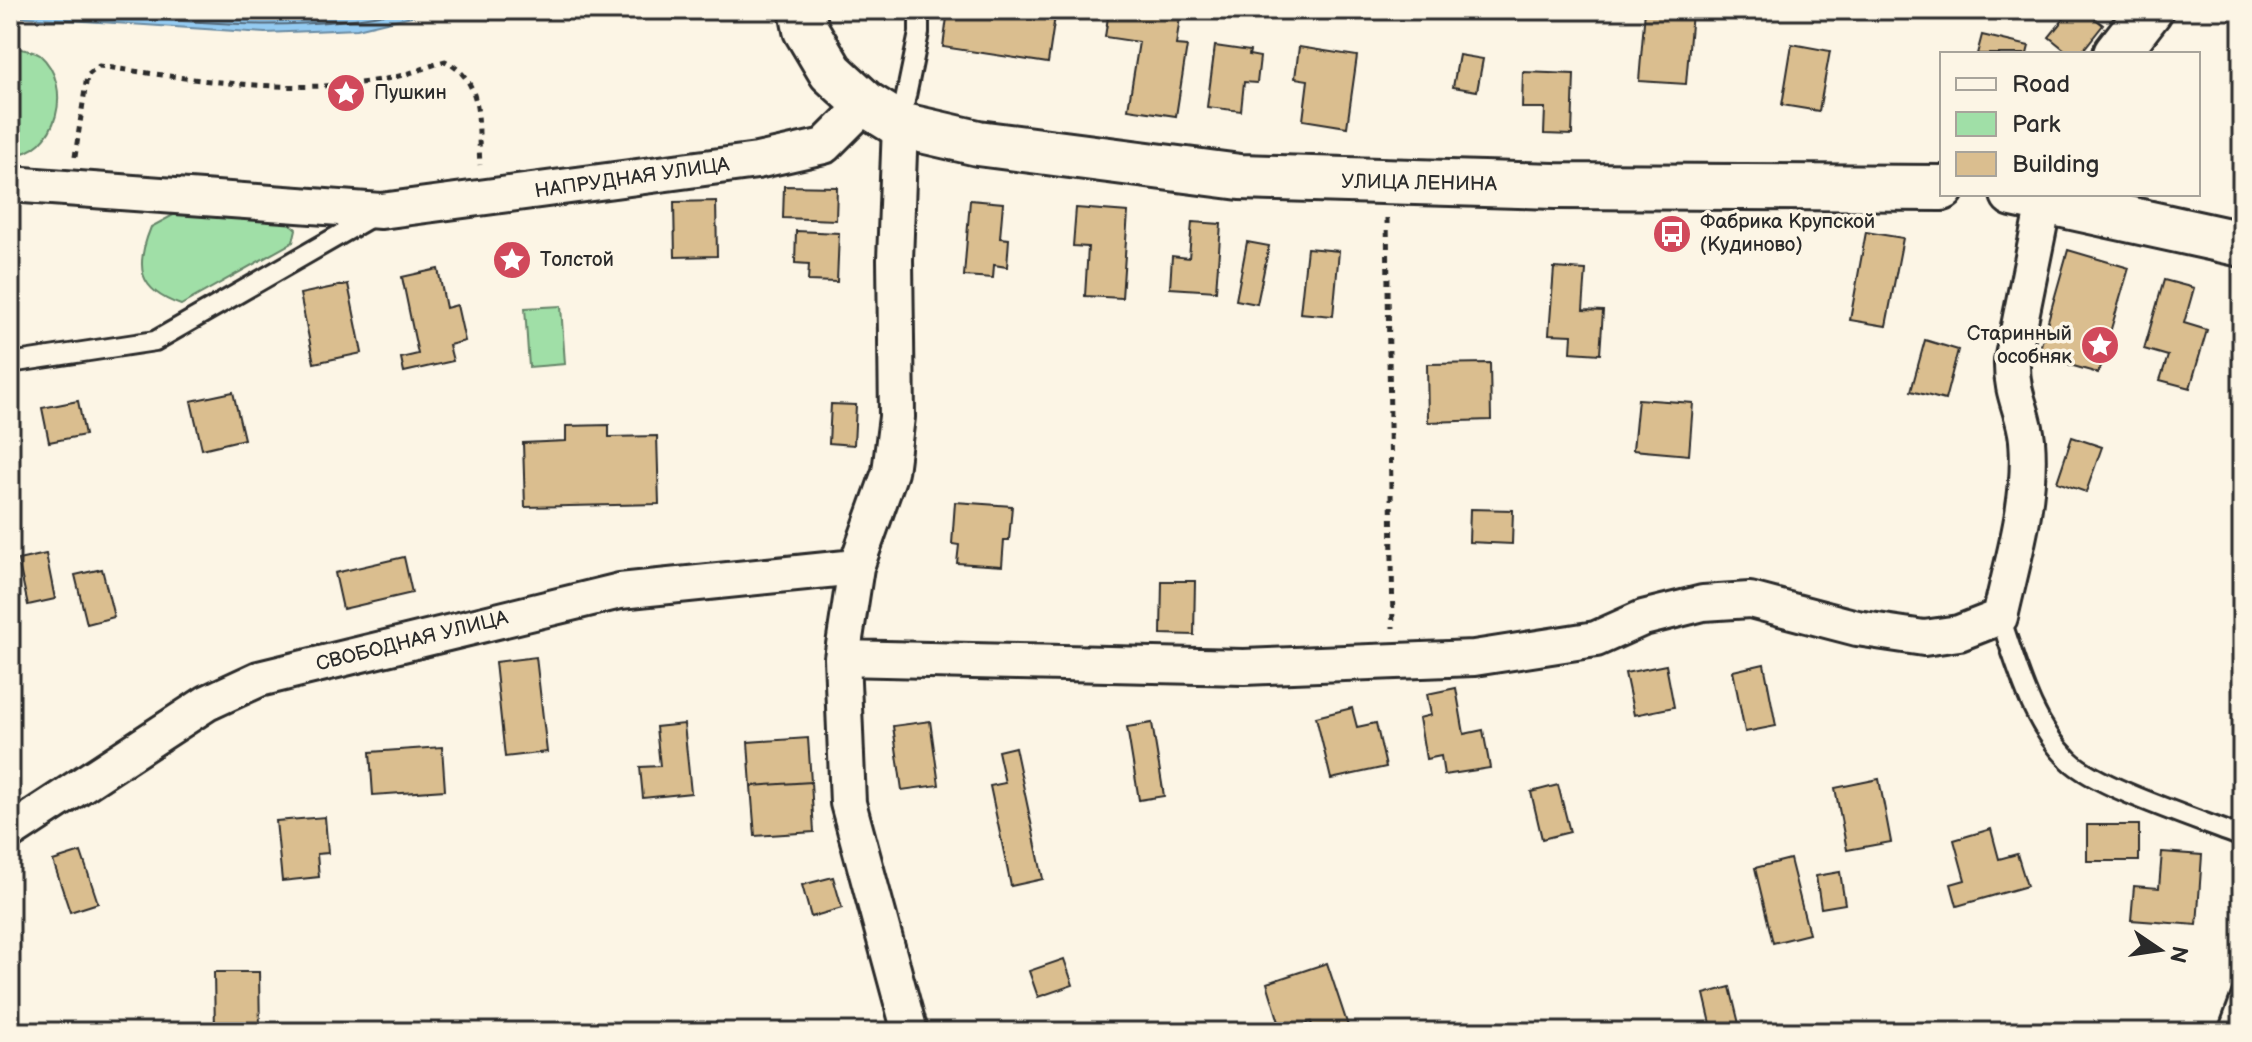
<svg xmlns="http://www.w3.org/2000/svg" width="2252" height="1042" font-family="'Balsamiq Sans',sans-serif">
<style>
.green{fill:#a0dfa7;stroke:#668569;stroke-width:2}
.water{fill:#94cbf2;stroke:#6a8ba2;stroke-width:2}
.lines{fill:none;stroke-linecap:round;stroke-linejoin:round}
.shore{stroke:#556b7b;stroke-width:2}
.building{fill:#dabe8f;stroke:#2b2b2b;stroke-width:2}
.service-casing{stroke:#2b2b2b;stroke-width:24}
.minor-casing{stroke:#2b2b2b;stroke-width:40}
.tertiary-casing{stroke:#2b2b2b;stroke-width:50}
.secondary-casing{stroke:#2b2b2b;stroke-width:50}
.path{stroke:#2b2b2b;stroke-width:5;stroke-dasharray:6 6;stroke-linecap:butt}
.service{stroke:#fcf5e5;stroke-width:18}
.minor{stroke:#fcf5e5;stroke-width:34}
.tertiary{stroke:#fcf5e5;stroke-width:44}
.secondary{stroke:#fcf5e5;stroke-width:44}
.labels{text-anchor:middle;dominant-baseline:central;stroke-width:7;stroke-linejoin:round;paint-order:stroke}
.poi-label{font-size:20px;fill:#2b2b2b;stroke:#fcf5e5;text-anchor:start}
.street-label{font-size:20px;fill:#2b2b2b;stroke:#fcf5e5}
</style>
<rect width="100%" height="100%" fill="#fcf5e5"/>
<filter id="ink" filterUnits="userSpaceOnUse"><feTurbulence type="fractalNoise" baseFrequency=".0125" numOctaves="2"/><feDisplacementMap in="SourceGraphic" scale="16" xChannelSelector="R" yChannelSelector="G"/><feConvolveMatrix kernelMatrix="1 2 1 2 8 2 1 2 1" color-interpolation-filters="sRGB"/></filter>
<g filter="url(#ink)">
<path class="green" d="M10 47C19 49 33 50 40 55 74 85 58 154 10 155Z
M177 213 286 220 296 229 293 242 181 305C137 290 135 266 151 227Z
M561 306 565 364 529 367 525 308Z"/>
<path class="water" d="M10 10H437L357 29 265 33 10 16Z"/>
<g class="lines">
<path class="shore" d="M47 10C165 18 287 38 403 10
M195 10 265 15 361 10"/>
</g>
<path class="building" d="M948 10H1042L1041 14 1055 16 1048 63 943 47Z
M1109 10H1181L1176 45 1187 46 1176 116 1128 109 1139 42 1105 37Z
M1645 10 1692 12 1686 84 1639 81Z
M2071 10H2084L2103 25 2080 54H2070L2049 37Z
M1982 35 2029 46 2027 54H1977Z
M1792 44 1830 51 1819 111 1782 105Z
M1215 46 1250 51 1249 55 1260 57 1257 83 1244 82 1241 111 1207 107Z
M1299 47 1357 56 1347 127 1303 120 1308 80 1295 78Z
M1459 55 1483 59 1477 91 1453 87Z
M1523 72 1574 74 1572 135 1544 134 1545 108H1522Z
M784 186 837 187 836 220 783 218Z
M970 200 1003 203 1000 238 1009 239 1007 267 994 265 993 278 964 276Z
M716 201 717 256 675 257 674 202Z
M1076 208 1128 212 1122 298 1085 296 1088 247 1073 246Z
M1192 222 1221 224 1216 291 1170 288 1172 256 1189 258Z
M796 231 839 233 837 282 808 281 809 264 795 263Z
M1866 232 1903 238 1886 326 1850 320Z
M1247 242 1269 246 1257 304 1236 300Z
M1307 248 1339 251 1333 316 1300 313Z
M2068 250 2129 268 2098 373 2038 356Z
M1554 268 1586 270 1583 310 1603 311 1600 354 1571 352 1572 335 1549 334Z
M438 269 446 308 457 305 465 341 449 345 453 361 404 372 401 358 418 354 402 277Z
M2164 280 2194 288 2184 323 2207 330 2190 388 2160 380 2168 356 2144 349Z
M348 284 362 353 314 363 300 294Z
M1925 340 1958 350 1945 400 1911 391Z
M1490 363 1491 420 1428 422 1427 364Z
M233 392 244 439 202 449 191 401Z
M1638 399 1693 403 1689 455 1633 450Z
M78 401 85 435 49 442 42 408Z
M831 404 856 405 854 445 829 443Z
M609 425V437L657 436 659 504 525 507 523 443 566 441V426Z
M2072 437 2102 447 2086 492 2057 482Z
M955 502 1012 506 1009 540H1004L1002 566 957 563 959 545 952 544Z
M1470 509 1513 510 1512 544 1469 542Z
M46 554 55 599 28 605 18 560Z
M404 557 412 593 343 609 335 573Z
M102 569 114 617 87 624 75 575Z
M1162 581H1195L1194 635 1161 634Z
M536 657 547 752 505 757 495 662Z
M1764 664 1776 726 1745 732 1733 671Z
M1666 665 1674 707 1634 715 1625 673Z
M1456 688 1464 734 1483 730 1490 768 1444 775 1441 756 1426 759 1419 718 1431 715 1427 694Z
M1352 708 1357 727 1376 723 1386 767 1331 779 1316 717Z
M930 721 939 785 902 790 893 726Z
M1152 723 1164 796 1139 800 1127 727Z
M684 724 691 793 643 798 640 767 660 766 656 727Z
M808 738 811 782 751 786 748 742Z
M442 747 445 790 373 795 370 752Z
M1015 747 1043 879 1011 886 990 786 1005 783 998 751Z
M1879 779 1891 842 1847 850 1835 788Z
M811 782 814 832 755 836 751 786Z
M1558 785 1570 832 1542 839 1531 792Z
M325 817 328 853 317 854 319 877 282 881 276 821Z
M2087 825H2139V861H2087Z
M1991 829 1999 859 2017 854 2027 886 1957 906 1951 884 1965 880 1954 840Z
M81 852 98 903 70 912 53 861Z
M2162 852 2202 855 2197 925 2131 920 2134 886 2159 888Z
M1790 859 1809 934 1773 943 1755 868Z
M1840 872 1845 904 1821 908 1816 876Z
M833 877 842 908 811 917 802 885Z
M1064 959 1073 985 1038 997 1029 971Z
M1327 963 1350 1032H1314L1311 1022 1282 1032 1267 983Z
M214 972H259L260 1032H215Z
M1730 987 1741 1032H1713L1704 994Z"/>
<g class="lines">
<g class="service-casing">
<path id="service" d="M900 125 919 33V10
M10 363 155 341 376 214
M2000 617C2017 665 2031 723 2069 760 2096 787 2202 821 2242 837
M2228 1032 2242 994"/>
</g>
<g class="minor-casing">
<path id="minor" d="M900 125 895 260 897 417 890 472 856 567 842 658 848 803 910 1032
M10 184 381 211 757 161 824 146 866 104
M842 658 1244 667 1474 658 1596 639 1643 618 1703 603 1750 600 1857 628 1924 638 1959 633 2000 617C2013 558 2032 500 2027 440 2024 410 2011 396 2012 361L2045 198
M10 832 207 703 259 679 620 591 856 567"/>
</g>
<g class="tertiary-casing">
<path id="tertiary" d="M2116 54 2150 10"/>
</g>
<g class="secondary-casing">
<path id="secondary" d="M802 10 806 30 831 72 866 104 900 125 978 143 1240 177 1555 186 1942 188
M2013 194 2242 244"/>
</g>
<path class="path" d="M75 157 87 76 99 66C192 79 286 96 380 80 402 77 424 68 445 61 486 82 477 125 480 165
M1387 218 1393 628"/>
<use href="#service" class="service"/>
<use href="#minor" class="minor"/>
<use href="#tertiary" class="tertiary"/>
<use href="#secondary" class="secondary"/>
</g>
</g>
<defs>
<g id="sight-disc" transform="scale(2)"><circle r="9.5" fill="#d1495b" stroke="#fcf5e5"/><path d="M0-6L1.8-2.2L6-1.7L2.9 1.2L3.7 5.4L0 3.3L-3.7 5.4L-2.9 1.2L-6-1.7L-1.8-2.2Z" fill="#fff"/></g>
<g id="bus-disc" transform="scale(2)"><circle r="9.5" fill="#d1495b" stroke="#fcf5e5"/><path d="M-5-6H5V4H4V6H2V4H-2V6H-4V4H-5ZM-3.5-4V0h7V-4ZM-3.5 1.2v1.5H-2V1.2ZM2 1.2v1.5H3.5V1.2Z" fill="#fff"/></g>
</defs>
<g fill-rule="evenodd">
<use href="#sight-disc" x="346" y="93"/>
<use href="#bus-disc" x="1672" y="234"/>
<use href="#sight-disc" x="512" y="260"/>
<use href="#sight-disc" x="2100" y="345"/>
</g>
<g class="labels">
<g class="poi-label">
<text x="374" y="93">Пушкин</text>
<text x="1700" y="222">Фабрика Крупской<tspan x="1700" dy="23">(Кудиново)</tspan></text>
<text x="540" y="260">Толстой</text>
<text x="2072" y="334" text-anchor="end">Старинный<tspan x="2072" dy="23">особняк</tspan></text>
</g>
<g class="street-label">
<text transform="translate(632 178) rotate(-8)">НАПРУДНАЯ УЛИЦА</text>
<text transform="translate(1419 183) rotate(1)">УЛИЦА ЛЕНИНА</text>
<text transform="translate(412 641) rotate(-14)">СВОБОДНАЯ УЛИЦА</text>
</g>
</g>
<rect width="2252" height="1042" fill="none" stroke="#fcf5e5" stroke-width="40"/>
<rect x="20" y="20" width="2212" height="1002" fill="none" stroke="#2b2b2b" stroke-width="3" filter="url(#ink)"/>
<rect x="1940" y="52" width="260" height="144" fill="#fcf5e5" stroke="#a8a49b" stroke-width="2"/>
<rect x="1956" y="78" width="40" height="12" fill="#fcf5e5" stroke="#a8a49b" stroke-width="2"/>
<text x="2012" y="92" font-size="24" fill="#2b2b2b">Road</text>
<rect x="1956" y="112" width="40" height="24" fill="#a0dfa7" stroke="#a8a49b" stroke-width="2"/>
<text x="2012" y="132" font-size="24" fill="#2b2b2b">Park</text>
<rect x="1956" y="152" width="40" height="24" fill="#dabe8f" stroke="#a8a49b" stroke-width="2"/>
<text x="2012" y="172" font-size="24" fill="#2b2b2b">Building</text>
<g transform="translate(2160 950) rotate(103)" stroke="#fcf5e5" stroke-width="6" paint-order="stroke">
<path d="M0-6L14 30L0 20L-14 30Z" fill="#2b2b2b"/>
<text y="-12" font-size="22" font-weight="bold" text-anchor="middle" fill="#2b2b2b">N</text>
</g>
</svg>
